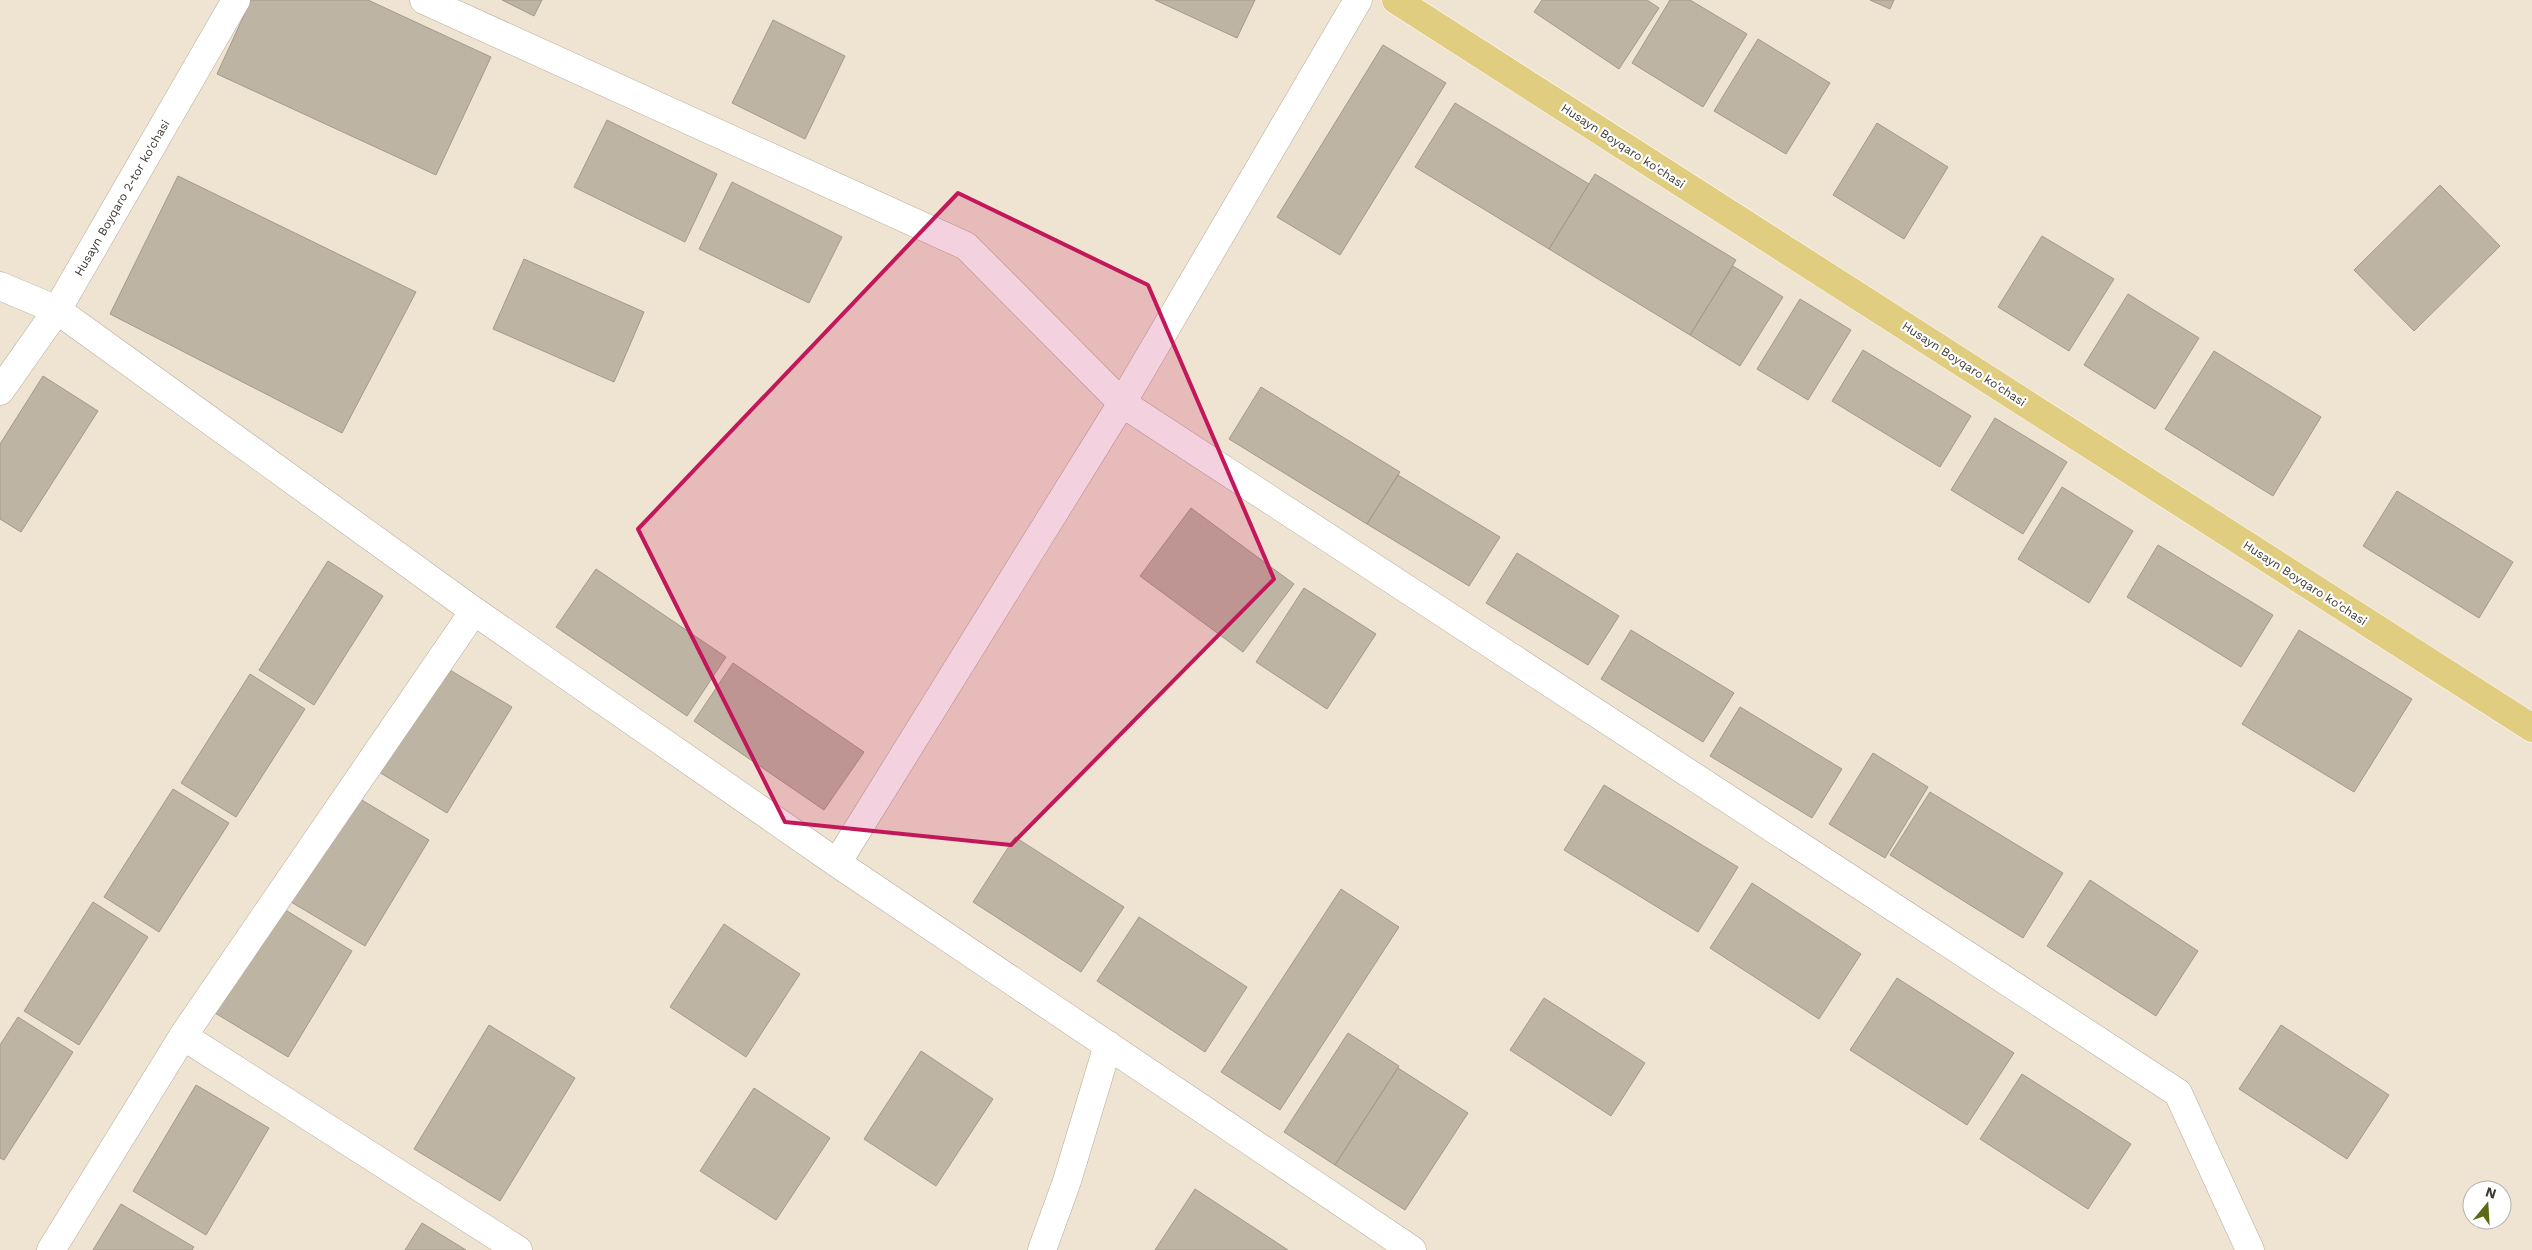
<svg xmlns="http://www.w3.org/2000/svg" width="2532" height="1250" font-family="'Work Sans',sans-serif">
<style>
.building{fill:#beb4a3;stroke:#a49a89}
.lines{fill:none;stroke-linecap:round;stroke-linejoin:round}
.minor-casing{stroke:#b6ab9a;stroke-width:29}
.major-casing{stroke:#fff;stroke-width:29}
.minor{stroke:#fff;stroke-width:28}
.major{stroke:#e0cd7f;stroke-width:28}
.marked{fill:#c2185b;fill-opacity:0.2;stroke:#c2185b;stroke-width:4;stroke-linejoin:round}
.labels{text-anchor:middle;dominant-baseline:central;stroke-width:4.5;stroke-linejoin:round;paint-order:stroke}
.street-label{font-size:12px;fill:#3f3b34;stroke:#fff}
</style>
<rect width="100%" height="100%" fill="#efe4d2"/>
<path class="building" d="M251 0H368L491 57 436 175 217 74Z
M502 0H542L534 16Z
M1155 0H1255L1237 38Z
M1542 0H1647L1659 8 1619 69 1534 12Z
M1670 0H1690L1747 34 1703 107 1632 63Z
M1870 0H1894L1890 9Z
M773 20 845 56 805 139 732 103Z
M1758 39 1830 83 1786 154 1714 111Z
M1383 45 1446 83 1340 255 1277 217Z
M1455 103 1589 184 1549 249 1415 167Z
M607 120 717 174 685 242 574 187Z
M1877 123 1948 167 1904 239 1833 195Z
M1595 174 1736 260 1690 335 1549 249Z
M178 176 416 292 342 433 110 314Z
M732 182 842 237 809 303 699 249Z
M2440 185 2500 246 2414 331 2354 270Z
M2042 236 2114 279 2069 351 1998 307Z
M524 259 644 312 614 382 493 329Z
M1733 266 1783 297 1740 366 1690 335Z
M2128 294 2199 338 2155 409 2084 365Z
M1800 299 1851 330 1808 400 1757 369Z
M1863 350 1971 416 1940 467 1832 401Z
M2214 351 2321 417 2273 496 2165 429Z
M43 376 98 411 21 532 0 519V444Z
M1261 387 1400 472 1367 524 1229 439Z
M1995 418 2067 462 2023 534 1951 490Z
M1398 475 1500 537 1469 586 1367 524Z
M2062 487 2133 531 2089 603 2018 559Z
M2397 491 2513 562 2479 618 2363 546Z
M1191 508 1294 584 1243 652 1140 576Z
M2158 545 2273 615 2241 667 2127 597Z
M1517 553 1619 616 1588 665 1486 603Z
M328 561 383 596 314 705 259 670Z
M596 569 726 657 687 716 556 627Z
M1304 588 1376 634 1327 709 1256 662Z
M1631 630 1734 693 1703 742 1601 679Z
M2299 630 2412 699 2354 792 2242 724Z
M438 663 512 707 447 813 374 769Z
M733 663 864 752 824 810 694 721Z
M250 674 305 709 236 817 181 783Z
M1740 707 1842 769 1812 818 1710 756Z
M1873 753 1928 787 1885 858 1829 824Z
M1604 785 1738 867 1698 932 1564 850Z
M173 789 229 823 159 932 104 897Z
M1930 792 2063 873 2023 938 1890 855Z
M355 796 429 840 365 946 291 902Z
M1015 837 1124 907 1081 972 973 902Z
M2090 880 2198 951 2156 1016 2047 946Z
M1752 883 1861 954 1819 1019 1710 948Z
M1341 889 1399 927 1280 1110 1221 1072Z
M93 902 148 937 79 1045 24 1011Z
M279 906 352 951 288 1057 215 1013Z
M1139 917 1247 987 1205 1052 1097 981Z
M724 924 800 974 746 1057 670 1007Z
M1897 978 2014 1053 1967 1125 1850 1050Z
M1544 998 1645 1063 1611 1116 1510 1050Z
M18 1017 73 1052 4 1160 0 1158V1045Z
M489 1025 575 1078 500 1201 414 1149Z
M2281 1025 2389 1095 2347 1159 2239 1089Z
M1348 1033 1399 1066 1335 1165 1284 1132Z
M921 1051 993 1099 936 1186 864 1139Z
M1398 1068 1468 1113 1405 1210 1335 1165Z
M2022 1074 2131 1144 2088 1209 1980 1139Z
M196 1085 269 1128 206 1235 133 1191Z
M754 1088 830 1138 776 1220 700 1171Z
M1195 1189 1288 1250H1155Z
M121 1204 194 1247 192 1250H93Z
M422 1223 466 1250H405Z"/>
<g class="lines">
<g class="minor-casing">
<path id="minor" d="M424 0 966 246 1122 403 2178 1093 2250 1250
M0 286 57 310 474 611 183 1036 51 1250
M0 391 57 310 236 0
M474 611 837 863 1412 1250
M837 863 1122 403 1358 0
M183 1036 518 1250
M1042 1250 1067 1181 1108 1045"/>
</g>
<g class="major-casing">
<path id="major" d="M1396 0 2532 728"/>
</g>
<use href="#minor" class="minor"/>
<use href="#major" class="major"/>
</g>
<path class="marked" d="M958 193 1148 285 1274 579 1011 845 785 822 638 529Z"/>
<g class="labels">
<g class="street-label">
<text transform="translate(1623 146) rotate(33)">Husayn Boyqaro ko'chasi</text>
<text transform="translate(122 198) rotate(-60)">Husayn Boyqaro 2-tor ko'chasi</text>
<text transform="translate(1964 364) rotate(33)">Husayn Boyqaro ko'chasi</text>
<text transform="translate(2305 583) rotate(33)">Husayn Boyqaro ko'chasi</text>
</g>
</g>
<g transform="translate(2487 1205) rotate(18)"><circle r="24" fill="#ffffff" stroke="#b2b1ae"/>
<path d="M0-4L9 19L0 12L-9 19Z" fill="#5a6b16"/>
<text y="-8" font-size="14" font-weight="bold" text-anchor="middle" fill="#3f3b34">N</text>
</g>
</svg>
